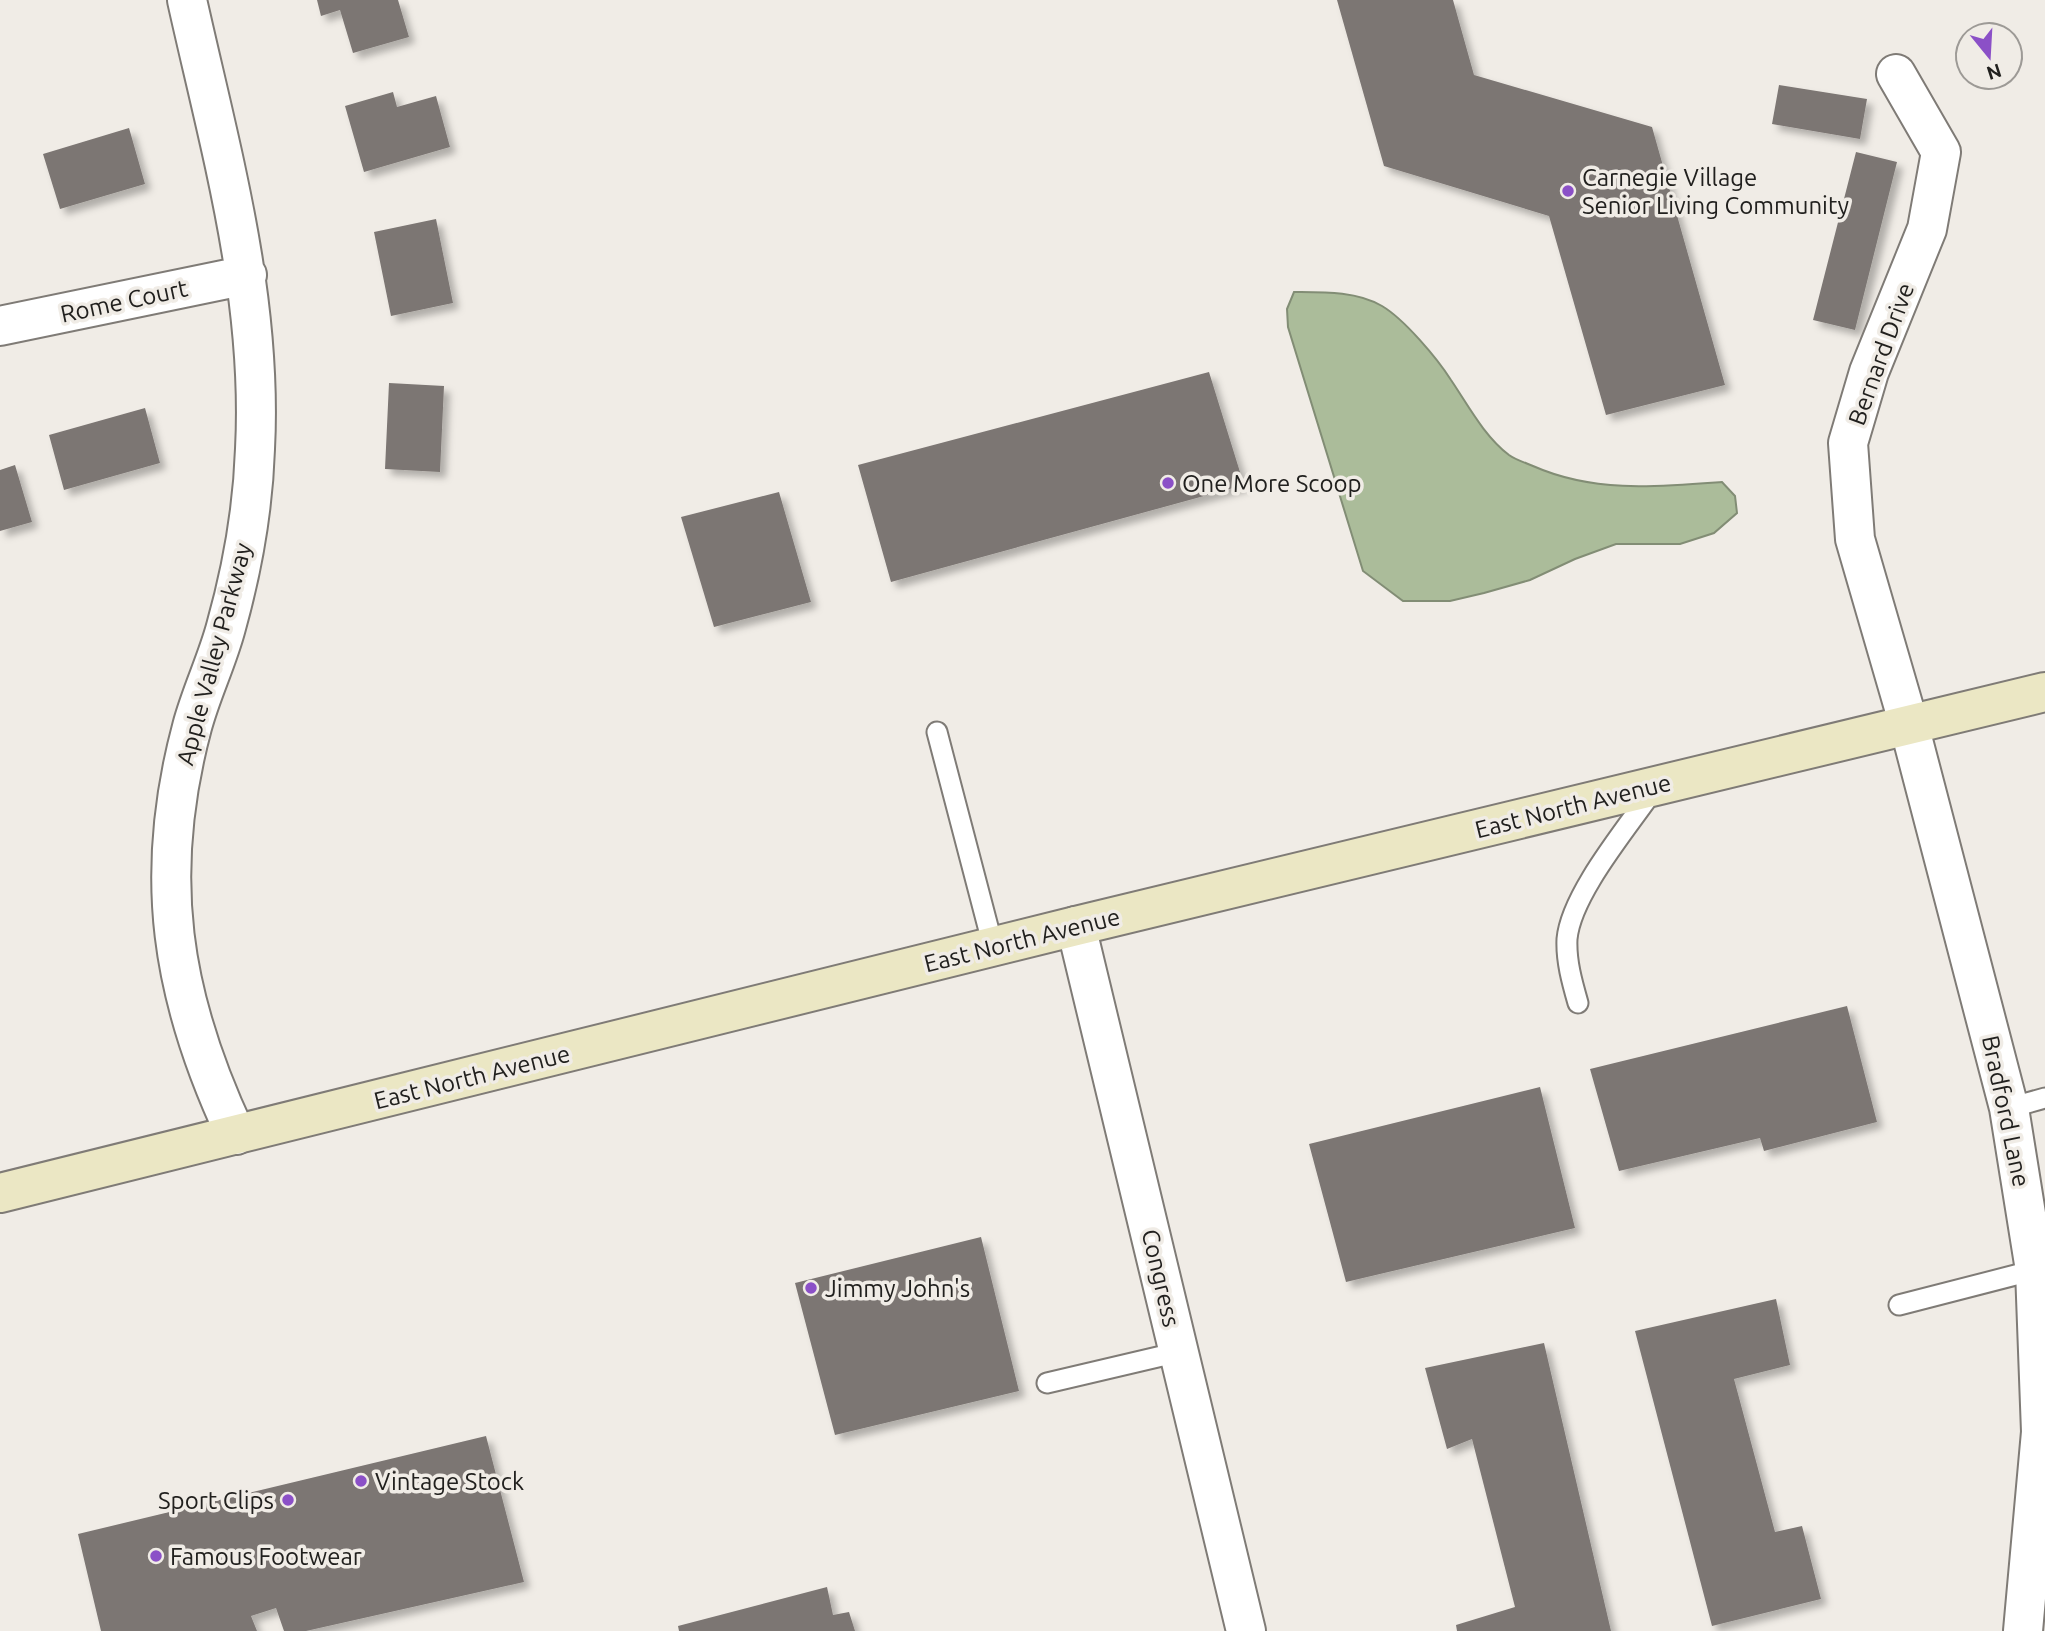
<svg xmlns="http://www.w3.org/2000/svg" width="2045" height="1631" font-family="Ubuntu,sans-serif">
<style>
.water{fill:#abbc9a;stroke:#828d75;stroke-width:2}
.building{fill:#7c7673;filter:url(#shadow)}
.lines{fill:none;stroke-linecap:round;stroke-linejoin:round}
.service-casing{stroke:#7f7b76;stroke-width:23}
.minor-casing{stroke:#7f7b76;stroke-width:42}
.secondary-casing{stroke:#7f7b76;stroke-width:42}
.service{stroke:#fff;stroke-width:19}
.minor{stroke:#fff;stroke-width:38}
.secondary{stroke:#ebe7c4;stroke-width:38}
.poi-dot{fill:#8b50c7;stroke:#f0ece6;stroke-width:2.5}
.labels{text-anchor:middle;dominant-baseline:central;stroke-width:7;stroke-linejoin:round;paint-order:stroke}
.poi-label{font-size:24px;fill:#21201e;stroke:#f0ece6;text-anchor:start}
.street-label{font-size:24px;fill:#21201e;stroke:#f0ece6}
</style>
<defs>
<filter id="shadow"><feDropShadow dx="6" dy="6" stdDeviation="3.5" flood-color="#0004"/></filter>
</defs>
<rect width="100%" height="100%" fill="#f0ece6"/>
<path class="water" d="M1294 292C1323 292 1357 291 1382 306 1404 319 1437 358 1451 380 1468 405 1484 436 1509 455 1516 460 1526 463 1533 466 1594 493 1657 487 1722 482L1735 496 1737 513 1714 533 1680 544H1616L1575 559 1530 580 1484 593 1450 601H1403L1363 571 1288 327 1287 309Z"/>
<path class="building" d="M317 0H398L409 37 353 53 340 10 321 16Z
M1337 0H1453L1474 75 1652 127 1725 385 1606 415 1549 216 1384 166Z
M1779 85 1867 99 1860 139 1772 124Z
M393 92 397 107 436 96 450 147 364 172 345 106Z
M129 128 145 184 60 209 43 154Z
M1856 152 1897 162 1855 330 1813 320Z
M436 219 453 303 391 316 374 232Z
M1209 372 1244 485 891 582 858 465Z
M389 383 444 386 440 472 385 469Z
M145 408 160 463 64 490 49 435Z
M15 465 32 522 0 531V470Z
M779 492 811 602 714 627 681 517Z
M1847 1006 1877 1122 1764 1151 1760 1138 1619 1171 1590 1069Z
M1540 1087 1575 1228 1346 1282 1309 1144Z
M981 1237 1019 1391 835 1435 795 1283Z
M1776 1299 1790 1365 1734 1379 1775 1532 1802 1526 1821 1599 1712 1626 1635 1331Z
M1544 1343 1611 1631H1457L1456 1625 1515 1607 1472 1439 1447 1449 1425 1368Z
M486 1436 524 1582 306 1631H284L276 1608 251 1616 257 1631H101L78 1534Z
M827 1587 833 1615 849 1612 855 1631H679L678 1626Z"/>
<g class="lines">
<g class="service-casing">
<path id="service" d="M937 732 993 946
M1578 1003C1572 982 1566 961 1567 939 1571 894 1628 827 1654 789
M2009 1108 2045 1098
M1899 1305 2035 1270
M1047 1383 1179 1352"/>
</g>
<g class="minor-casing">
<path id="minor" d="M187 0C220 148 263 296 255 449 253 508 242 570 226 627 217 661 201 693 192 727 152 876 171 997 236 1135
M1896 74 1941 152 1927 229 1869 372 1848 443 1855 539 1909 725 2009 1108 2035 1270 2041 1432 2023 1631
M0 326 247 275
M1076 926 1246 1631"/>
</g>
<g class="secondary-casing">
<path id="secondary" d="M0 1193 1076 926 2045 692"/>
</g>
<use href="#service" class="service"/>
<use href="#minor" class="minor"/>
<use href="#secondary" class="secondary"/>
</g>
<g class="poi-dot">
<circle cx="1568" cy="191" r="7"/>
<circle cx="1168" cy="483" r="7"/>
<circle cx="811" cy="1288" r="7"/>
<circle cx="361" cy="1481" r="7"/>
<circle cx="288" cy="1500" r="7"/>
<circle cx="156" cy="1556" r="7"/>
</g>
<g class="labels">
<g class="poi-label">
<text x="1582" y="177">Carnegie Village<tspan x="1582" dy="28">Senior Living Community</tspan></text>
<text x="1182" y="483">One More Scoop</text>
<text x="825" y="1288">Jimmy John's</text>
<text x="375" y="1481">Vintage Stock</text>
<text x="274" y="1500" text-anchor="end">Sport Clips</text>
<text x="170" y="1556">Famous Footwear</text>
</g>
<g class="street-label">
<text transform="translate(124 301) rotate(-12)">Rome Court</text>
<text transform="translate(1881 354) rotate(-70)">Bernard Drive</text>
<text transform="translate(214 654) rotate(-75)">Apple Valley Parkway</text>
<text transform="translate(1573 806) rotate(-14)">East North Avenue</text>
<text transform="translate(1022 940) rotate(-14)">East North Avenue</text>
<text transform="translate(472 1077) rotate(-14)">East North Avenue</text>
<text transform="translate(2006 1111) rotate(78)">Bradford Lane</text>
<text transform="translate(1161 1278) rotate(77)">Congress</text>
</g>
</g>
<g transform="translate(1989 56) rotate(162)"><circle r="33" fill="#f0ece6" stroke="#9d9a96" stroke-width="2"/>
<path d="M0-5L12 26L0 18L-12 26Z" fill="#8b50c7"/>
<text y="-10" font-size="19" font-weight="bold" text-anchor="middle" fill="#21201e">N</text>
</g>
</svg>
